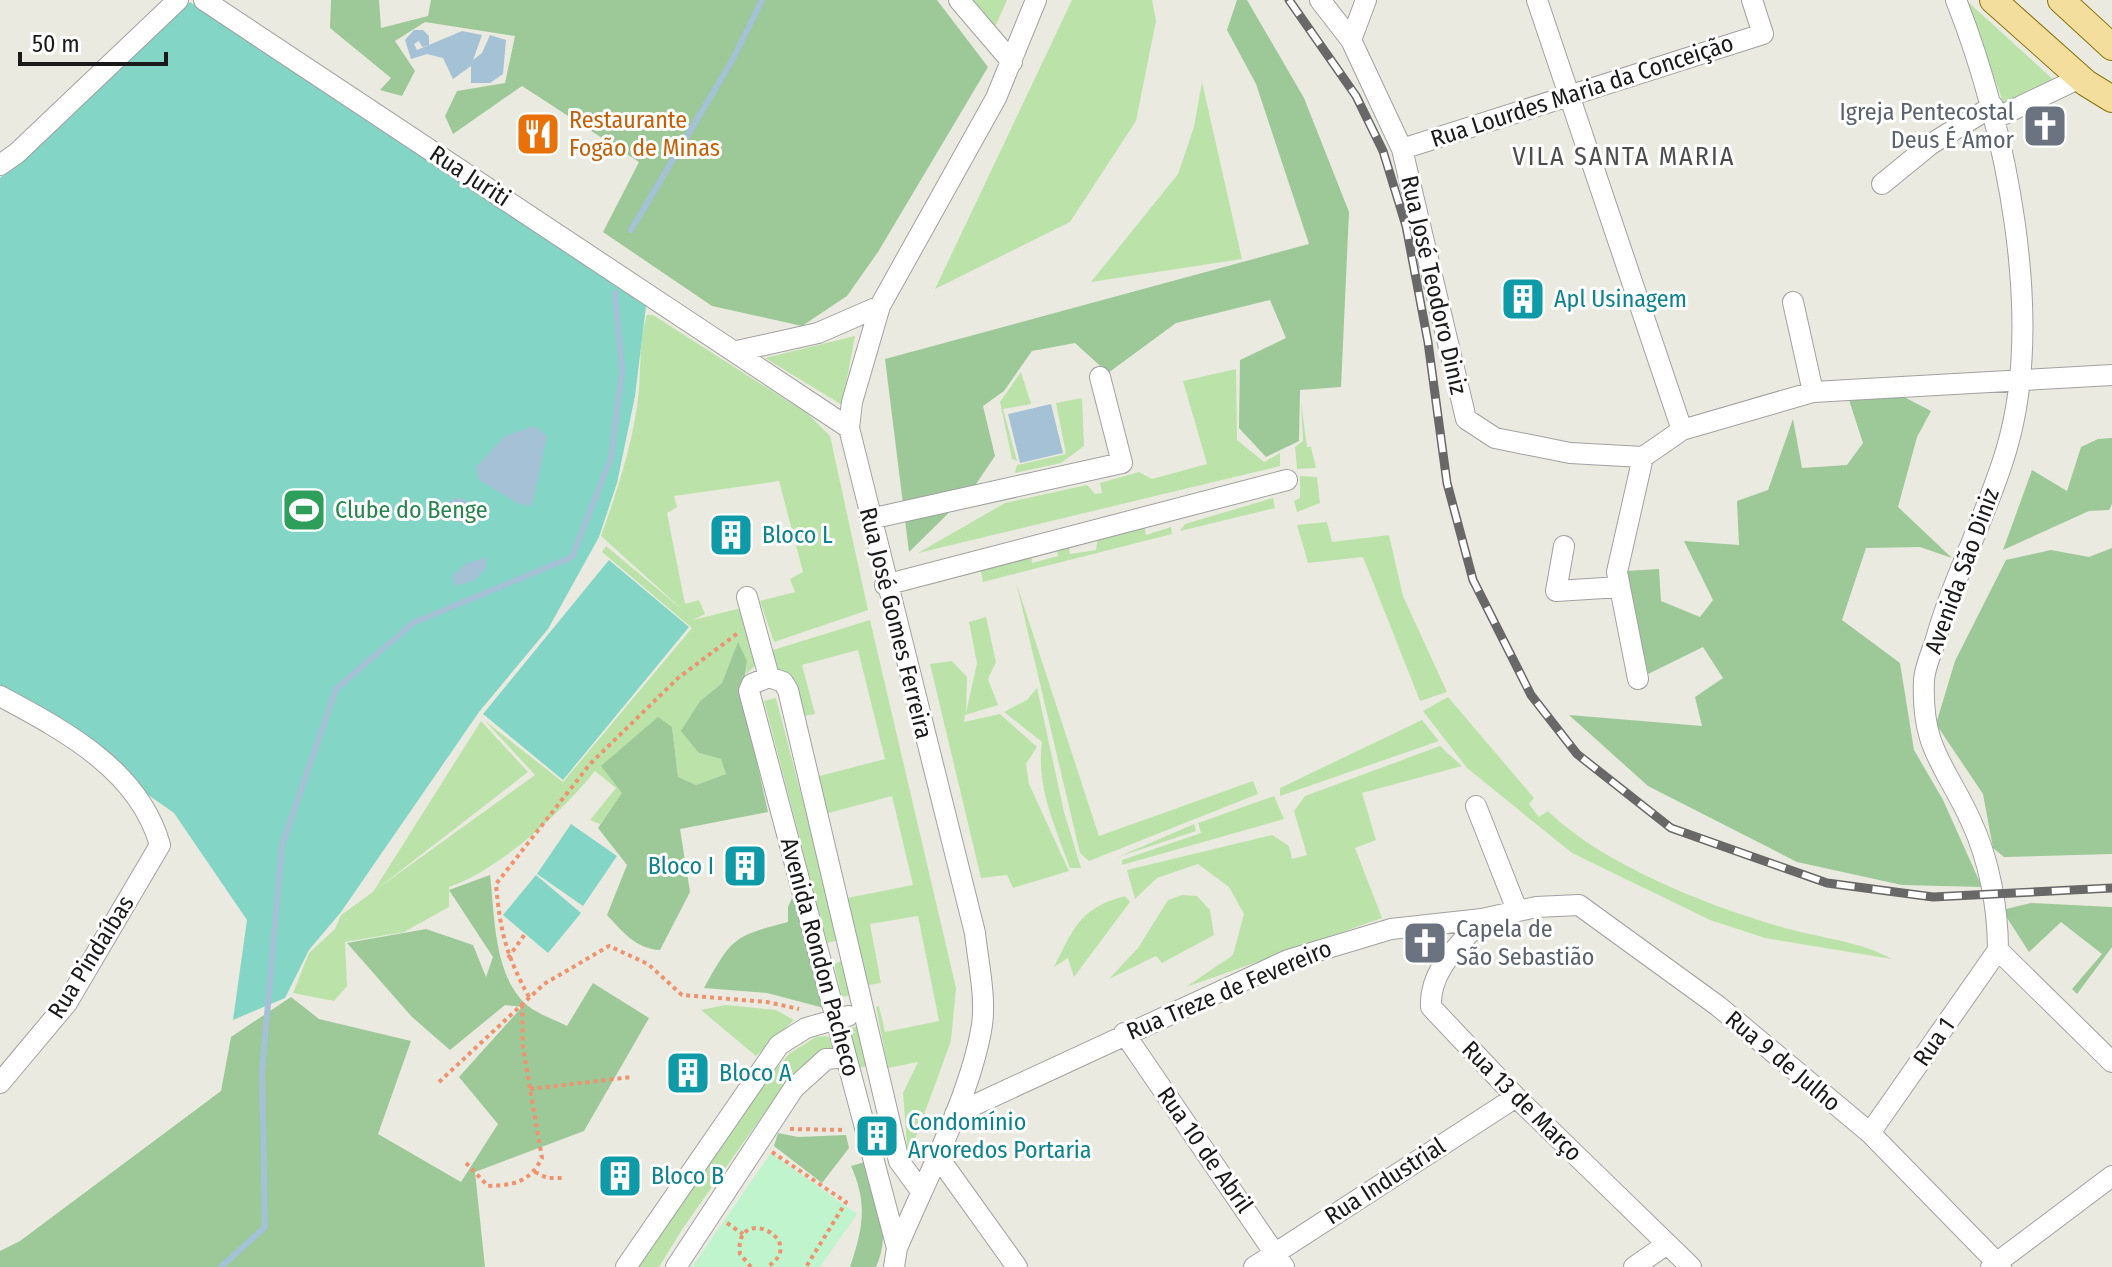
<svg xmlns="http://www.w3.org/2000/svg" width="2112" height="1267" font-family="'Fira Sans Condensed',sans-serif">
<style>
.grass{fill:#bbe3a9}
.forest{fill:#9dc898}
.park{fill:#bff4cd}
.pitch{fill:#83d5c5}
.water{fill:#a4c1d6}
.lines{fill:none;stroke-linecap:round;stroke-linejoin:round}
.stream{stroke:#a4c1d6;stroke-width:6}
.minor-casing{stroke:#a1a1a1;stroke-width:22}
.major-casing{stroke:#86740b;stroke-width:28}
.path{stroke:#ee936f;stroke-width:4;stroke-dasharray:4 4;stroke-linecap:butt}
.minor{stroke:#fff;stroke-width:20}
.major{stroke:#f4de9d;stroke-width:26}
.rail-casing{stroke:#686868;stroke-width:9}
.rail{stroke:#fff;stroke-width:6;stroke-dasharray:18;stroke-linecap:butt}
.labels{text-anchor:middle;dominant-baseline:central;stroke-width:6;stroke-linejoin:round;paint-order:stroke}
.street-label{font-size:24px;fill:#1a1a1a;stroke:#fff}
.worship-label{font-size:24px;fill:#5b616d;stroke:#fff;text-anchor:end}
.food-label{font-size:24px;fill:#c56008;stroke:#fff;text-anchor:start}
.culture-label{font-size:24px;fill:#0d838f;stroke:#fff;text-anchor:start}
.leisure-label{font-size:24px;fill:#27864d;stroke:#fff;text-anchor:start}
.neighbourhood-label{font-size:26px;letter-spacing:2px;fill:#4d4d4d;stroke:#fff}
</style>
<rect width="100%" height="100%" fill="#ebeae0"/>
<path class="grass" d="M972 0H1007L995 27Z
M1072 0H1152L1156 21 1136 121 1070 222 935 289Z
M1967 1 2056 82 2004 105Z
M1202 82 1242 259 1091 282 1178 174 1194 127Z
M647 315H653L808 414 830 436 868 610 774 642 760 601 795 592 790 579 803 572 779 481 674 496 677 507 667 513 685 604 699 600 705 614 693 620 741 608 755 666 746 674 747 661 738 644 722 683 700 701 699 753 721 759 727 774 696 785 678 777 672 727 600 824 590 820 616 788 595 771C562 812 498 871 449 887V907L404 932 345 942 347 986 334 1001 293 993 309 953 335 929 341 915 535 775 485 721 563 782 692 628 602 552 606 546 684 611 601 536C618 489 634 440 639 390 641 364 639 341 647 315Z
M855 336 842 405 765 358Z
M1236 369 1237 440 1264 462 1280 453V466L918 553 1005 503 1087 485 1095 494 1102 493 1100 483 1139 472 1152 479 1207 464 1183 381Z
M1021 372 1031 404 1003 409 1017 461 1012 459 1000 402Z
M1082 398 1084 446 1061 463 1015 473 1017 465 1066 454 1056 403Z
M1301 402 1307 447H1311L1316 468 1297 469 1295 447 1303 441Z
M1300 476 1317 477 1320 503 1297 512 1294 501 1300 498Z
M1273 498 1275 508 1180 531 1185 524Z
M1327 522 1332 542 1389 535 1403 596 1447 692 1420 701 1363 557 1308 563 1297 525Z
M1171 527 1172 534 983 582 980 566 1031 552 1032 563 1058 556 1057 549 1069 547 1070 554 1096 550 1098 536 1145 528 1146 535Z
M1016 582 1099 836 1253 781 1258 794 1089 861 1080 853Z
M986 617 996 662 988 679 998 705 965 715 964 722 1000 714 1037 747 1026 764 1029 784 1069 871 1013 888 1007 875 981 878 930 664 952 661 967 677 966 713 977 663 969 622Z
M870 620 956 988 951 1041 908 1158 903 1093 918 1062 888 1068 876 1007 879 1006 885 1032 939 1021 918 916 870 924 881 983 868 985 847 898 913 885 892 796 825 814 816 777 885 759 858 650 802 665 815 714 800 717 791 676 778 670 770 651Z
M1037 688 1064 812 1081 868H1070C1055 826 1036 787 1042 742L1004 712 1027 700Z
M1448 697 1534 798 1529 804 1539 817 1548 811C1603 865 1711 907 1785 928 1820 938 1860 941 1892 959L1765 938 1710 920 1572 853 1467 768 1423 711Z
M776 698 839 940 827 943 764 701Z
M1422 720 1439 741 1280 796V788Z
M481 721 528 772 373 892Z
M1440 746 1462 766 1362 793 1376 840 1355 848 1382 918 1186 987 1233 955 1244 914 1229 887 1198 864 1157 878 1135 899 1127 870 1272 835 1289 846 1292 859 1307 855 1294 811 1305 796Z
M1274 796 1284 819 1122 865V860L1201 833 1198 823Z
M1194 824 1196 831 1118 857Z
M1182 895 1197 896 1210 910 1214 935 1162 963 1156 956 1109 979 1138 948 1168 900Z
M1125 896 1130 902 1074 977 1068 958 1054 967C1075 926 1079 909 1125 896Z
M842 961 851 995 842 997 834 964Z
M725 1005 776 1010 794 1020 756 1056 701 1010Z
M859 1026 869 1066 859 1068 850 1028Z
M826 1036 834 1039 833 1049 798 1070 780 1091 683 1228 659 1267H639L698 1175 774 1071 790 1053 816 1037Z"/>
<path class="forest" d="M331 0H379L381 28 428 16 431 0H937L988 67 878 252 847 296 802 326 712 306 603 232 639 162 522 86 453 134 445 116 457 91 505 83 515 36 425 22 395 41 415 71 402 96 380 90 391 78 330 28Z
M1237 0H1247L1304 98 1349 212 1341 387 1300 390 1299 441 1266 457 1239 428 1240 360 1286 338 1270 300 1176 323 1108 373 1075 343 1032 351 1004 391 983 406 995 456 972 490 909 552 885 359 1309 244 1256 84 1227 30Z
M1848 397H1904L1931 411 1917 437 1898 507 1952 558 1920 547 1866 548 1842 620 1900 663 1914 750 1943 800 1982 887 1902 885 1797 862 1648 786 1569 715 1702 726 1695 697 1723 678 1703 647 1648 674 1626 571 1659 569 1661 601 1700 617 1713 600 1684 541 1739 545 1737 501 1768 490 1793 419 1802 468 1847 465 1863 443Z
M2112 438V504L2109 510 2089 511 2003 550 2032 470 2067 491 2081 447 2098 439Z
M2112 548V854L2004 857 1993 848 1983 794 1936 724 1955 661 2006 560 2051 550 2089 557Z
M738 642 747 661 742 696 768 812 680 829 690 892 660 950C636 949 623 932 607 915L627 865 598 828 622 793 601 766 658 717 672 727 678 777 696 785 726 774 721 759 699 753 681 731 700 701 722 683Z
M490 875C495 916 493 976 528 1006 538 1014 555 1020 567 1026L593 983 649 1018 584 1131 475 1172 485 1267H0V1251L20 1241 221 1091 231 1037 291 997 319 1019 411 1041 378 1134 461 1182 498 1124 459 1077 522 1007 505 1005 450 1050 412 1017 347 943 426 929 473 945 486 977 493 957 449 890Z
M792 898 798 900 824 1008 767 993 704 988C732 938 733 936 788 922V907Z
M2031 903 2112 907V947L2077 994 2072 989 2102 954 2061 922 2029 952 2002 910Z
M778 1133 798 1137 846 1135 849 1148 822 1183 774 1146Z
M868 1161C878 1197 892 1231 876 1267H850C863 1228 868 1204 851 1166Z"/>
<path class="park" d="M771 1153 857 1214 820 1267H692Z"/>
<path class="pitch" d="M190 2 646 306 635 396 617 483 599 537 548 629 479 712 341 912 309 950 285 998 233 1020 247 920 174 813 0 691V178Z
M609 560 689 627 563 780 483 714Z
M571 824 617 856 583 906 537 874Z
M536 875 581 913 548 953 503 915Z"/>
<path class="water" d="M414 30H423L429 36V45L422 47 419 41 414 44 417 50 462 31 482 35 473 60 482 53 490 35 506 40 503 74 490 83H471V66L453 79 443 58 427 54 411 59 405 40Z
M1051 404 1063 453 1020 463 1008 414Z
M534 426 547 436 532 506 519 504 479 480 476 467 505 436Z
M446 510a12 12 0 1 1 24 0a12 12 0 1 1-24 0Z
M486 557V568L474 581 455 586 452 576 466 564Z"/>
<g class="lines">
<path class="stream" d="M631 230 733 59 762 0
M221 1267 265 1227 262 1072 282 845 336 689 413 623 572 557 611 458 622 371 615 293"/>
<g class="minor-casing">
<path id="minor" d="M204 0 849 428
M959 0 1012 62
M1320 0 1351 40 1402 149 1466 419 1495 438 1570 453 1643 457 1682 430 1813 392 2112 375
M1537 0 1682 430
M1956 0C2006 126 2046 319 2006 451 1987 515 1954 575 1936 639 1932 652 1925 666 1924 680 1921 749 1945 764 1971 821 1989 859 1998 908 1998 950L2112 1062
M1351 40 1366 0
M1996 118 2080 78
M1402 149 1763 34 1752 0
M0 165 17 153 178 0
M1882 184 1931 144 1993 106
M1793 302 1813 392
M737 351 818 333 880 306
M870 519 1122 463 1100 377
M1564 546 1556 591 1620 587
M885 585 1287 480
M747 597 769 677
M1638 679 1617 572 1643 457
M0 696C65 731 139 770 160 845L67 1003 0 1083
M1476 806 1517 910
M1482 919C1459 946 1429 970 1431 1007L1516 1097 1691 1267
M1124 1033 1284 1267
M955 1114 1288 960 1391 929 1482 919 1536 907 1579 905 1718 1006 1870 1133 2001 1267
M1870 1133 1998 950
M936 1154 1017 1267
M897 1248 749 691 752 684 769 677 783 682 788 690 899 1161 921 1191
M626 1267 779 1045 806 1028 848 1016
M676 1267 794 1088 826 1059 846 1057
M894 1267 897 1248C925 1181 971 1095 982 1025 986 996 978 962 975 933L849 428 852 402 880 306 996 98 1036 0
M1254 1267 1516 1097
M1634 1267 1667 1244
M1991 1267 2112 1176"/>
</g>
<g class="major-casing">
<path id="major" d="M1993 0 2086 83 2112 99
M2061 0 2112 47"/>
</g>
<path class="path" d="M508 958 525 934
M529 997C506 955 500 931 496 884L590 764 678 678 738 633
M439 1082 544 984 609 946 648 964 682 995 767 1002 799 1009
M530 1089 631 1077
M790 1129 845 1130
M772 1152 846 1202 806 1267
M466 1163 488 1186C514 1185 529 1183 542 1158L523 1048 522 1002
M535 1172 547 1178H563
M727 1223 743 1234
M751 1267 740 1254C733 1202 811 1240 767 1267"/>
<use href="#minor" class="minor"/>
<use href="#major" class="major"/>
<g class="rail-casing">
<path id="rail" d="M1289 0 1356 96 1383 151 1406 226 1428 342 1447 483 1473 580 1531 695 1577 754 1671 828 1827 883 1933 897 2112 888"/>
</g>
<use href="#rail" class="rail"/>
</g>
<defs>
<g id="church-square" transform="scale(2.3)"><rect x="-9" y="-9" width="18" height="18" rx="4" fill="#6b7280" stroke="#fff"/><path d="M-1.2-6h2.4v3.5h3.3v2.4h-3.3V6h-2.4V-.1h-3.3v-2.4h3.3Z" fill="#fff"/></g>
<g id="restaurant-square" transform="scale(2.3)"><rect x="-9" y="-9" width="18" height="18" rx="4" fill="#e8710a" stroke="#fff"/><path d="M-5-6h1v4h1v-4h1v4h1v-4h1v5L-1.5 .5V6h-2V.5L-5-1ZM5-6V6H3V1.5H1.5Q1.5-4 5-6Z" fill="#fff"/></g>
<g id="building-square" transform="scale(2.3)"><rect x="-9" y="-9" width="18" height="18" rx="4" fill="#0f9aa8" stroke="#fff"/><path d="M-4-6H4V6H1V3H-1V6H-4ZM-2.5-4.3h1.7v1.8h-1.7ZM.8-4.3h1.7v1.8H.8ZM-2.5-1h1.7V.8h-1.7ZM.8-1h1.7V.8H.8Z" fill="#fff"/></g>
<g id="stadium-square" transform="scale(2.3)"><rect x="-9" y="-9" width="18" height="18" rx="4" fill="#2e9e5b" stroke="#fff"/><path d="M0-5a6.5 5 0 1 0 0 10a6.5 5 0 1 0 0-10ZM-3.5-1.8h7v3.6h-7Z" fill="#fff"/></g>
</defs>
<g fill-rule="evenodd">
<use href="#church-square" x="2045" y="126"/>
<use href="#restaurant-square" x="538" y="134"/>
<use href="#building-square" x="1523" y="299"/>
<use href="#stadium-square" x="304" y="510"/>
<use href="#building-square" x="731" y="535"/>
<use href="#building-square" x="745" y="866"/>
<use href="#church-square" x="1425" y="943"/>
<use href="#building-square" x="688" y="1073"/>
<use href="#building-square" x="877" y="1136"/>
<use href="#building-square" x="620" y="1176"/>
</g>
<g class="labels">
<g class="street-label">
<text transform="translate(1582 91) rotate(-18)">Rua Lourdes Maria da Conceição</text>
<text transform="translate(470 176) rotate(33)">Rua Juriti</text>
<text transform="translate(1434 285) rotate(77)">Rua José Teodoro Diniz</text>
<text transform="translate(1962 571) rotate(-70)">Avenida São Diniz</text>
<text transform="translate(896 623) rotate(76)">Rua José Gomes Ferreira</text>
<text transform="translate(91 957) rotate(-58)">Rua Pindaíbas</text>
<text transform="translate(820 957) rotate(75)">Avenida Rondon Pacheco</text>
<text transform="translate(1229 990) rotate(-23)">Rua Treze de Fevereiro</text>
<text transform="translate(1934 1042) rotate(-55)">Rua 1</text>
<text transform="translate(1783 1061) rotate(40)">Rua 9 de Julho</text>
<text transform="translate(1522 1101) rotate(45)">Rua 13 de Março</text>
<text transform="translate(1205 1150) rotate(55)">Rua 10 de Abril</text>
<text transform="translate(1385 1181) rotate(-33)">Rua Industrial</text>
</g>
<g class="worship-label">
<text x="2014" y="112">Igreja Pentecostal<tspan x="2014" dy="28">Deus É Amor</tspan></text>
<text x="1456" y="929" text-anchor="start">Capela de<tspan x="1456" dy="28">São Sebastião</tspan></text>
</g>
<g class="food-label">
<text x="569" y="120">Restaurante<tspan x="569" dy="28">Fogão de Minas</tspan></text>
</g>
<g class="culture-label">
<text x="1554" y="299">Apl Usinagem</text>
<text x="762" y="535">Bloco L</text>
<text x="714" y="866" text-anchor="end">Bloco I</text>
<text x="719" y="1073">Bloco A</text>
<text x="908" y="1122">Condomínio<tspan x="908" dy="28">Arvoredos Portaria</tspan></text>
<text x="651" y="1176">Bloco B</text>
</g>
<g class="leisure-label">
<text x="335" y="510">Clube do Benge</text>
</g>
<g class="neighbourhood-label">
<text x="1624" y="156">VILA SANTA MARIA</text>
</g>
</g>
<path d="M20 52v12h146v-12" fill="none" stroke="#1a1a1a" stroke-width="4"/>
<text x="32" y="52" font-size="24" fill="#1a1a1a" stroke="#ffffff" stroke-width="6" paint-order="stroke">50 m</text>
</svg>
